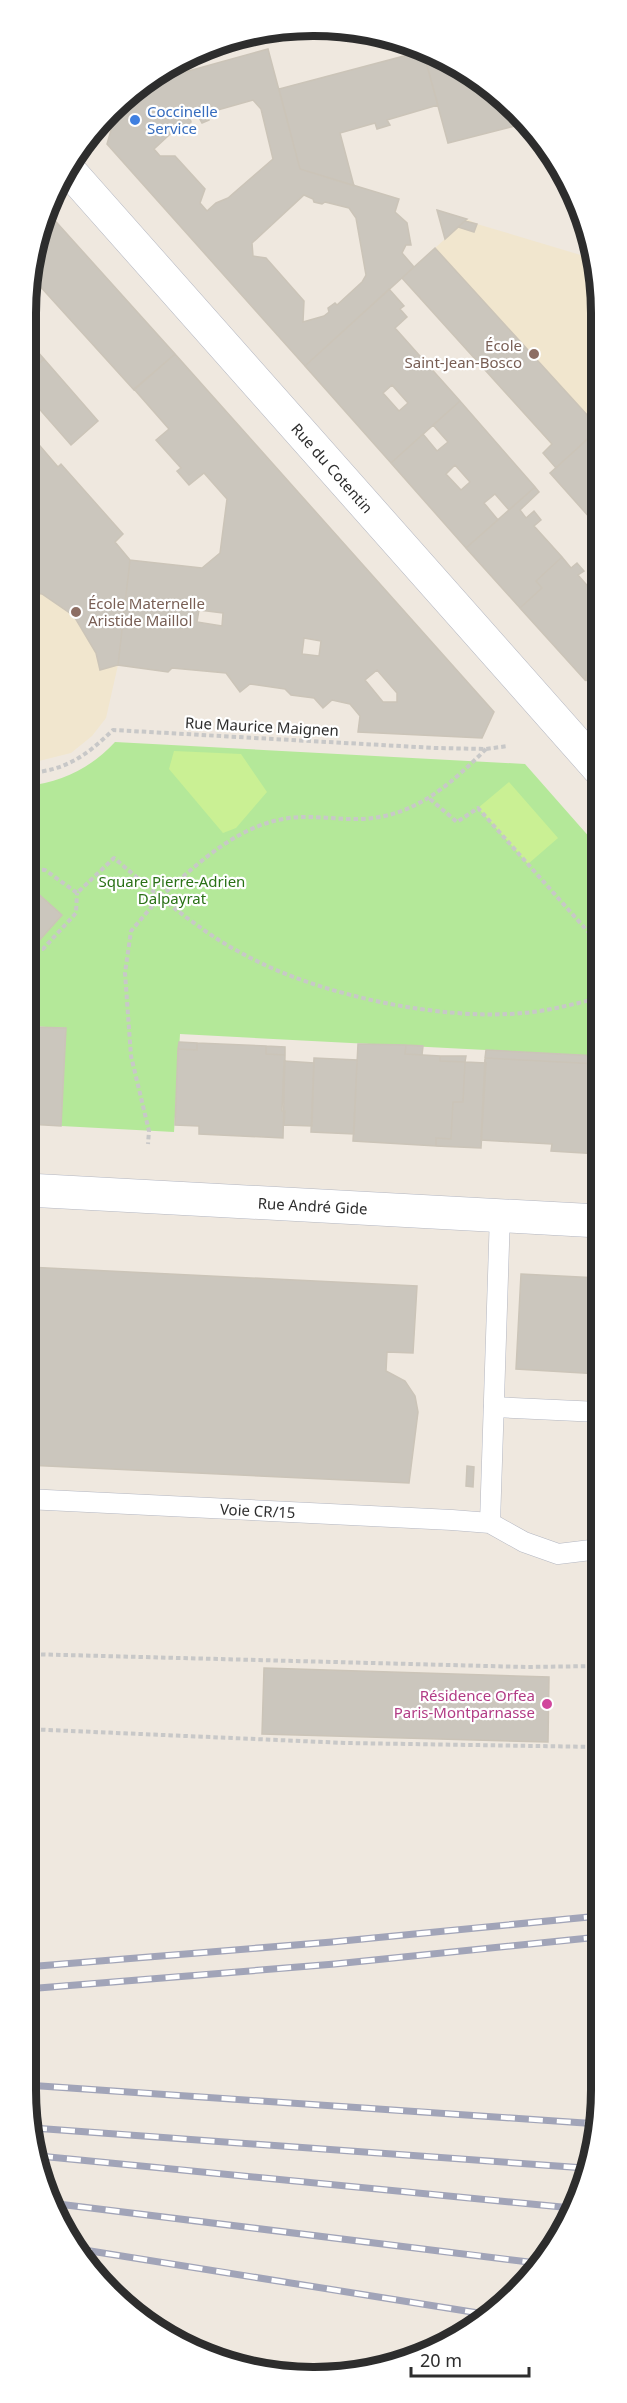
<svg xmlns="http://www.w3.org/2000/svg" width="627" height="2403" font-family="'Noto Sans',sans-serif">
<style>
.education{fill:#f1e6ce}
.green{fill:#b4e899}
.pitch{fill:#caf094}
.building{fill:#cbc6bd;stroke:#cbc4b8;stroke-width:1.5;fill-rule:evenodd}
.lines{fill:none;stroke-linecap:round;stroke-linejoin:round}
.service-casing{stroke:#b3b6c1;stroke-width:21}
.minor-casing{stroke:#b3b6c1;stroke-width:34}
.path{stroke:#c8c8c8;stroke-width:4;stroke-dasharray:4.5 3;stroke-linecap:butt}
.service{stroke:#fff;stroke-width:20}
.minor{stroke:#fff;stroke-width:33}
.rail-casing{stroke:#a1a4b8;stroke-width:7}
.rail{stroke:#fff;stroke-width:4.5;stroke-dasharray:14;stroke-linecap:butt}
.shop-dot{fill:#3f7fe0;stroke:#fff;stroke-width:2}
.education-dot{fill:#8d6e63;stroke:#fff;stroke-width:2}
.hotel-dot{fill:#d1479c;stroke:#fff;stroke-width:2}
.labels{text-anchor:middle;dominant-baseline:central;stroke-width:4.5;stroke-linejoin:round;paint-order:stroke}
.shop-label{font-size:15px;fill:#366cbe;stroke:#fff;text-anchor:start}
.education-label{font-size:15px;fill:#785e54;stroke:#fff;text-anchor:end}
.street-label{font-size:15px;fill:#2d2d2d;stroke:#fff}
.park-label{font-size:15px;fill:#2a7116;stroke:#fff}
.hotel-label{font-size:15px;fill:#b23c85;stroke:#fff;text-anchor:end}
.rim{fill:none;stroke:#2d2d2d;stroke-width:8}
</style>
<rect width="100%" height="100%" fill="#efe8df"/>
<path class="education" d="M467 219 477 224 594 259 599 276V429L556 468 543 453 551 444 402 278Z
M28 432 58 466 61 464 123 534 115 543 130 560 118 665 106 718 92 736 71 753 35 762 27 761Z"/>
<path class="green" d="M115 742 525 764 599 848V1056L180 1034 174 1132 61 1126 66 1028 27 1026V786C62 782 91 768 115 742Z"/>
<path class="pitch" d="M174 751 241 754 267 792 236 828 223 833 169 769Z
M509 782 558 838 528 864 478 808Z"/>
<path class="building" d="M268 49 300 169 399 199 395 212 407 223 411 245H406L402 253 414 267 305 366 107 144 117 109 138 85ZM253 100 261 109 273 159 228 198 216 203 207 211 200 203 205 189 175 156H160L154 149 181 124 185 127 191 122 190 118 198 116 202 123 209 120 207 113ZM304 195 313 199 314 202 322 204 325 202 349 208 356 218 366 275 362 282 337 305 335 303 328 308 329 312 324 316 303 322 304 301 266 258 253 256 252 243Z
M423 51 441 55 517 110 527 123 448 143Z
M423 51 438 105 387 120 390 125 377 129 375 123 340 133 354 186 300 169 279 89Z
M437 210 467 219 445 239Z
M49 214 175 354 134 390 29 274Z
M465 221 477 224 474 232 458 227Z
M435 248 599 428 556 468 543 453 552 444 402 278Z
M389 289 404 306 400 309 407 317 395 328 460 401 391 463 305 366ZM392 385 408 403 399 411 383 393Z
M28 341 44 359 28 373Z
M175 354 494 712 482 738 358 732 360 716 350 704 332 700 323 708 314 698 291 695 285 689 250 684 240 692 226 673 172 668 168 672 118 665 130 560 202 568 220 553 227 499 204 473 189 485 177 471 181 468 156 440 169 429 134 389ZM199 610 223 613 222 626 197 622ZM304 638 321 641 319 656 302 654ZM377 670 397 693V702H383L365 680Z
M44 359 98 421 71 445 28 396V373Z
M460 401 535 487 509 510 495 494 484 503 498 520 466 548 391 463 423 434 437 451 448 442 433 425ZM455 465 470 482 461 490 446 474Z
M599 429V528L550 473Z
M28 432 58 467 61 464 123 534 115 542 130 560 118 665 100 670 96 653 74 616 42 594 28 592Z
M535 487 539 492 520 510 526 518 534 511 541 520 534 526 562 557 536 581 542 588 520 608 466 548Z
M562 557 571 568 577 563 584 571 578 575 599 599V627L585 680 520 608 542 588 536 581Z
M599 627V684L585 680Z
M33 889 62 915 37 943 27 934V896Z
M27 1026 33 1027 28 1124H27Z
M33 1027 66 1028 61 1126 28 1124Z
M179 1042 197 1043V1050L178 1049Z
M197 1043 266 1046V1054L285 1055 283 1138 199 1134V1126L175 1125 178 1049 197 1050Z
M358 1044 406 1045 405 1054 440 1056V1061L465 1062 463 1102H453L451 1139 436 1138V1146L353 1141Z
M406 1045 423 1046 422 1055 405 1054Z
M266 1046 285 1047V1055L266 1054Z
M486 1050 599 1056V1064L485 1058Z
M440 1056H466L465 1062 440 1061Z
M314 1058 357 1060 354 1134 311 1132Z
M485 1058 599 1064V1154L551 1151 552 1144 481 1140Z
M284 1061 314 1063 312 1126 284 1125 285 1111H282Z
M465 1062 486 1063 481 1148 436 1146V1138L451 1139 453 1102H463Z
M27 1267 417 1286 413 1353 387 1352 386 1371 405 1381 415 1396 418 1412 409 1483 26 1465Z
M521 1274 599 1278V1374L516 1369Z
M467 1466 474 1467 473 1487 466 1486Z
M264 1668 549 1677 548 1742 262 1734Z"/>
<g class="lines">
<g class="service-casing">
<g id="service">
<path d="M494 1407 599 1412"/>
<path id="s1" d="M26 1499 452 1520 490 1523 524 1542 558 1554 599 1549"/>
<path d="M490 1523 500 1214"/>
</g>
</g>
<g class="minor-casing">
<g id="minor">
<path id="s2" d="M66 167 599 769"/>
<path id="s3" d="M27 1190 599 1221"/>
</g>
</g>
<path class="path" d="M486 749C450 785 414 817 361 819 335 820 309 814 283 819 234 828 195 866 160 897 188 919 215 940 247 956 319 995 441 1021 523 1013 548 1011 574 1004 599 998
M27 773C65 771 86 756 113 730L435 748 486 749 508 746
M430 799 457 822 478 808 599 944
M27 869 45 870 77 893 114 858 160 897 131 931 125 973 131 1056 149 1131 148 1144
M27 949H43L76 913 77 893
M26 1654 526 1667 599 1666
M26 1729 346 1743 599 1747"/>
<use href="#service" class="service"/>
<use href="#minor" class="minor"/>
<g class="rail-casing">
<path id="rail" d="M26 1967 332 1942 599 1916
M26 1989 335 1964 599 1937
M26 2085 599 2124
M33 2128 585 2168
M39 2156 572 2208
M50 2203 537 2263
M78 2249 491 2315"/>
</g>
<use href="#rail" class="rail"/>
</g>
<circle class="shop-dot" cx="135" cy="120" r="6"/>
<g class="education-dot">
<circle cx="534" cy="354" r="6"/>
<circle cx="76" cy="612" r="6"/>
</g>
<circle class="hotel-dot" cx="547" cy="1704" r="6"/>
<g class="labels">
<g class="shop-label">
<text x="147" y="111">Coccinelle<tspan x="147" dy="17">Service</tspan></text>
</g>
<g class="education-label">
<text x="522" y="345">École<tspan x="522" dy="17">Saint-Jean-Bosco</tspan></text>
<text x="88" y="603" text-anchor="start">École Maternelle<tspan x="88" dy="17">Aristide Maillol</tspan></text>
</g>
<g class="street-label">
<text stroke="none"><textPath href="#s2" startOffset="402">Rue du Cotentin</textPath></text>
<text transform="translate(262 726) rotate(3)">Rue Maurice Maignen</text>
<text stroke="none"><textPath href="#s3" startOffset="286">Rue André Gide</textPath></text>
<text stroke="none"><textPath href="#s1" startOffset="232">Voie CR/15</textPath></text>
</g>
<g class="park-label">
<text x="172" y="881">Square Pierre-Adrien<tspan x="172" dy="17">Dalpayrat</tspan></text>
</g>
<g class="hotel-label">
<text x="535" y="1695">Résidence Orfea<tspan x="535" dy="17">Paris-Montparnasse</tspan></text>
</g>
</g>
<path d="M0 0H627V2403H0ZM313 36H314A277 277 0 0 1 591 313V2090A277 277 0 0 1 314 2367H313A277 277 0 0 1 36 2090V313A277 277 0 0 1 313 36Z" fill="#fff" fill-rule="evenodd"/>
<path class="rim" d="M313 36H314A277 277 0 0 1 591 313V2090A277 277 0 0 1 314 2367H313A277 277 0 0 1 36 2090V313A277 277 0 0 1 313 36Z"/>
<path d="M411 2367v9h118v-9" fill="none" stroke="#2d2d2d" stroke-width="3"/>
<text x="420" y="2367" font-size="18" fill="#2d2d2d" stroke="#ffffff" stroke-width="4.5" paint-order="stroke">20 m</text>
</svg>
